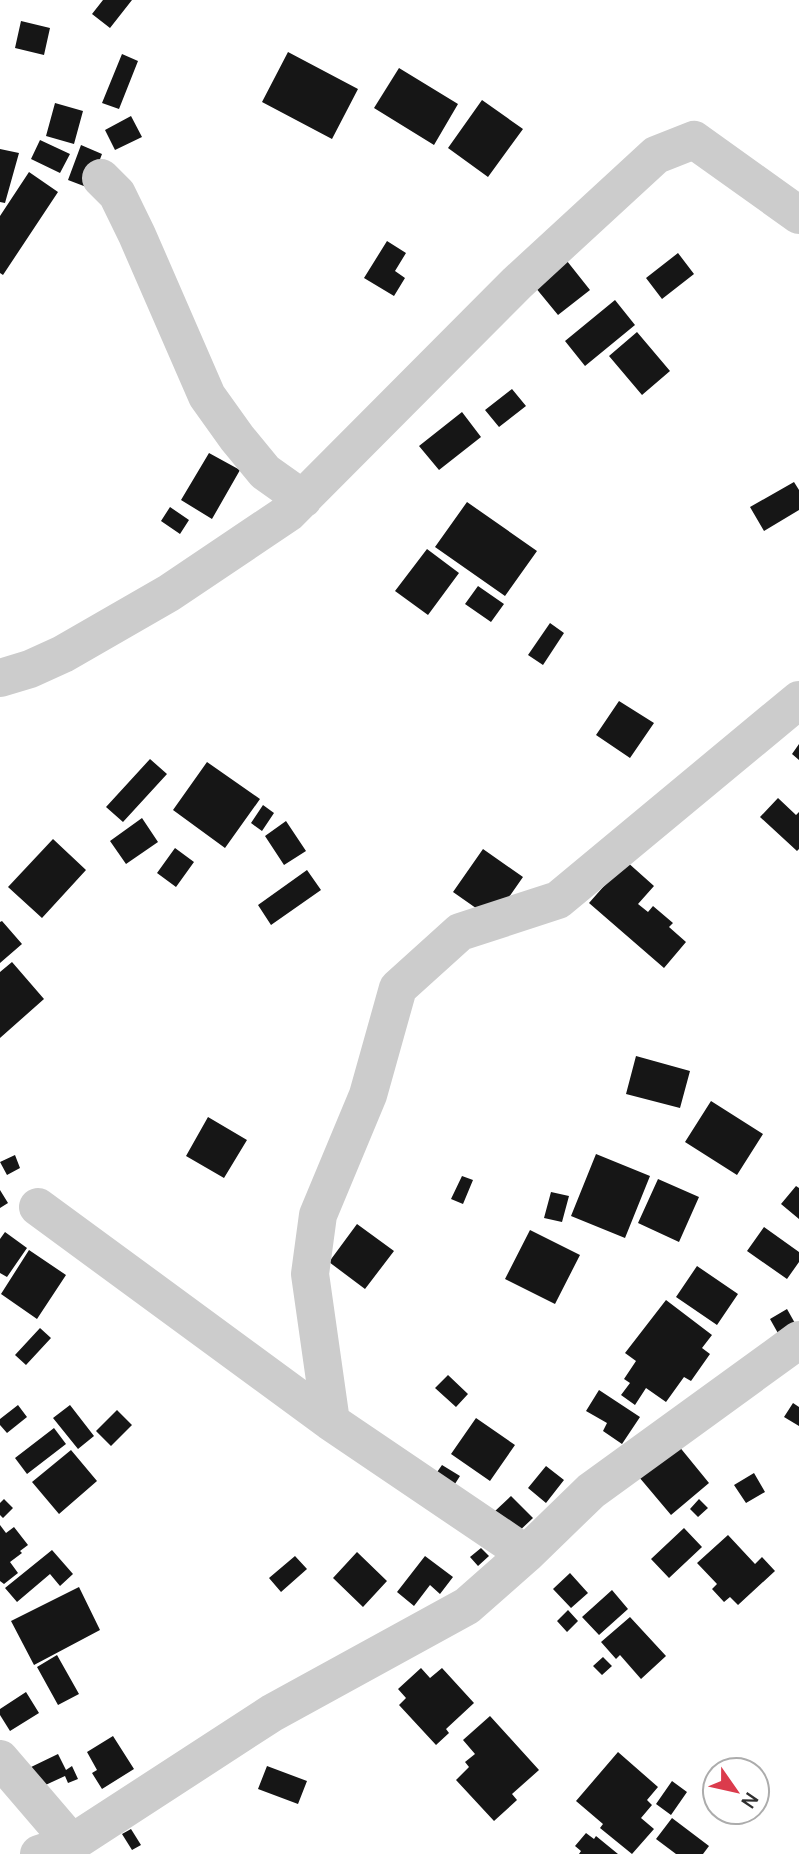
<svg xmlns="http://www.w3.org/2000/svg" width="799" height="1854" font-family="Manrope,sans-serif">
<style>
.building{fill:#161616}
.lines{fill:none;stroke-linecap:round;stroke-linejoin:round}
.minor{stroke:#ccc;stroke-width:38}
</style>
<rect width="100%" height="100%" fill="#fff"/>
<path class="building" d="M103 0H132L110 28 92 14Z
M21 21 50 28 44 55 15 48Z
M288 52 358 89 332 139 262 102Z
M122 54 138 61 119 109 102 103Z
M399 68 458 104 434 145 374 108Z
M482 100 523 129 488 177 448 148Z
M55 103 83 111 74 144 46 136Z
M131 116 142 137 115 150 105 130Z
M40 140 70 154 60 173 31 159Z
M81 145 102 154 89 188 68 180Z
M0 149 19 153 5 203 0 202Z
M29 172 58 192 3 275 0 273V216Z
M387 241 406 253 395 271 405 278 394 296 364 278Z
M678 253 694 274 662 299 646 278Z
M567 261 590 290 558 315 535 287Z
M615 300 635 325 585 366 565 341Z
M637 332 670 371 642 395 609 356Z
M512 389 526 406 499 427 485 410Z
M462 412 481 437 439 470 419 446Z
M209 453 240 470 212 519 181 500Z
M794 482 799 490V510L764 531 750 507Z
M467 502 537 551 505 596 435 547Z
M170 507 189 520 180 534 161 521Z
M427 549 459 573 428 615 395 591Z
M478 586 504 604 491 622 465 604Z
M550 623 564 633 543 665 528 655Z
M619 701 654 723 630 758 596 735Z
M799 744V760L792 754Z
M150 759 167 774 123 822 106 807Z
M207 762 260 799 225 848 173 810Z
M778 798 796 815 799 812V849L797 851 760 817Z
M263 805 274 813 262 831 251 823Z
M142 818 158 842 126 864 110 841Z
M286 821 306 851 284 865 265 836Z
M53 839 86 870 42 918 8 887Z
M175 848 194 862 176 887 157 873Z
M483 849 523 877 493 920 453 892Z
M626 861 654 886 638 904 648 912 653 906 673 923 669 927 686 942 664 968 589 903Z
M307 870 321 890 271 925 258 905Z
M2 921 22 944 0 963V922Z
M12 962 44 999 0 1038V972Z
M636 1056 690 1071 680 1108 626 1094Z
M711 1101 763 1134 737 1175 685 1142Z
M208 1117 247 1140 224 1178 186 1156Z
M596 1154 650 1176 625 1238 571 1216Z
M15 1155 20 1168 7 1175 0 1162Z
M462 1176 473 1180 463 1204 451 1199Z
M658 1179 699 1197 679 1242 638 1223Z
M796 1186 799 1188V1219L781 1204Z
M0 1190 8 1203 0 1208Z
M551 1192 569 1196 562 1222 544 1218Z
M357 1224 394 1251 365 1289 329 1262Z
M764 1227 799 1252V1262L787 1279 747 1251Z
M530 1230 580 1255 555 1304 505 1279Z
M5 1232 27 1248 7 1277 0 1273V1239Z
M29 1250 66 1275 37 1319 1 1294Z
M697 1266 738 1294 717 1325 676 1297Z
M666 1300 712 1335 702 1348 710 1354 691 1381 684 1377 666 1402 646 1388 635 1405 621 1395 630 1383 624 1379 636 1361 625 1353Z
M787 1309 796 1325 779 1335 770 1319Z
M40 1328 51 1338 26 1365 15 1355Z
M448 1375 468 1394 456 1407 435 1388Z
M599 1390 640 1417 622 1444 603 1431 607 1423 586 1411Z
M793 1403 799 1407V1426L784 1417Z
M18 1405 27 1417 7 1433 0 1425V1419Z
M70 1405 94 1436 78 1449 53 1418Z
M117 1410 132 1425 111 1446 96 1431Z
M476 1418 515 1445 490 1481 451 1454Z
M54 1428 66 1444 27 1474 15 1458Z
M678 1445 709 1483 671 1515 639 1477Z
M71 1450 97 1481 59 1514 32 1482Z
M442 1465 460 1476 453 1487 435 1475Z
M546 1466 564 1480 546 1503 528 1488Z
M754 1473 765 1492 746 1503 734 1485Z
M511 1496 533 1518 515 1535 494 1512Z
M4 1499 13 1508 3 1518 0 1515V1503Z
M699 1499 708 1508 698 1517 690 1509Z
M0 1525 6 1533 14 1527 28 1545 20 1551 22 1553 10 1562 18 1573 4 1584 0 1581Z
M684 1528 702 1547 669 1578 651 1559Z
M728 1535 755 1564 762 1557 775 1571 738 1605 730 1597 724 1602 712 1589 717 1584 697 1563Z
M481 1548 489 1556 478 1566 470 1557Z
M52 1550 73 1574 60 1586 50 1574 17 1602 5 1588Z
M357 1552 387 1581 363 1607 333 1578Z
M295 1556 307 1569 281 1592 269 1578Z
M425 1556 453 1577 440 1594 430 1585 414 1606 397 1592Z
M570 1573 588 1593 571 1608 553 1589Z
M79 1587 100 1630 34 1665 11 1621Z
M612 1590 628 1609 599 1635 582 1617Z
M568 1610 578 1621 567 1632 557 1621Z
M630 1617 666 1656 641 1679 620 1655 616 1659 601 1642Z
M57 1655 79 1694 58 1705 37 1667Z
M603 1657 612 1666 602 1675 593 1666Z
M421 1668 430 1678 442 1668 474 1703 446 1729 449 1733 436 1745 399 1705 406 1698 398 1689Z
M26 1692 39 1713 10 1731 0 1715V1709Z
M490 1716 539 1770 512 1794 517 1800 494 1821 456 1780 469 1767 465 1762 475 1754 463 1740Z
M113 1736 134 1769 102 1789 92 1773 97 1770 87 1752Z
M618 1752 658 1787 647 1800 652 1805 641 1818 654 1829 632 1854 600 1828 603 1824 576 1801Z
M58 1754 66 1770 72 1766 78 1779 68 1783 65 1776 39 1788 29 1768Z
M267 1766 307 1781 298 1804 258 1789Z
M672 1781 687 1792 671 1815 656 1804Z
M672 1818 709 1846 703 1854H676L656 1839Z
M131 1829 141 1845 132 1850 122 1834Z
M586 1833 594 1839 596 1836 618 1854H579L581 1851 575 1846Z"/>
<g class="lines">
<path class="minor" d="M101 178 117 194 137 235 207 396 237 438 265 472 303 499
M0 678 30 669 63 654 169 593 288 513 517 283 656 155 694 140 799 215
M38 1207 331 1422 526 1554
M331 1422 310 1274 318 1215 368 1095 398 988 460 932 558 900 799 700
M0 1759 72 1843
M39 1854 72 1843 272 1713 467 1606 526 1554 591 1491 799 1340"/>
</g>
<g transform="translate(736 1791) rotate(124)"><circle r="33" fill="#ffffff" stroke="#acacac" stroke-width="2"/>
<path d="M0-5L12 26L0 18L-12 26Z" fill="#db3b4c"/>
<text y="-10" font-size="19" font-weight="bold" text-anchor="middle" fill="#2f2f2f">N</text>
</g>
</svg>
